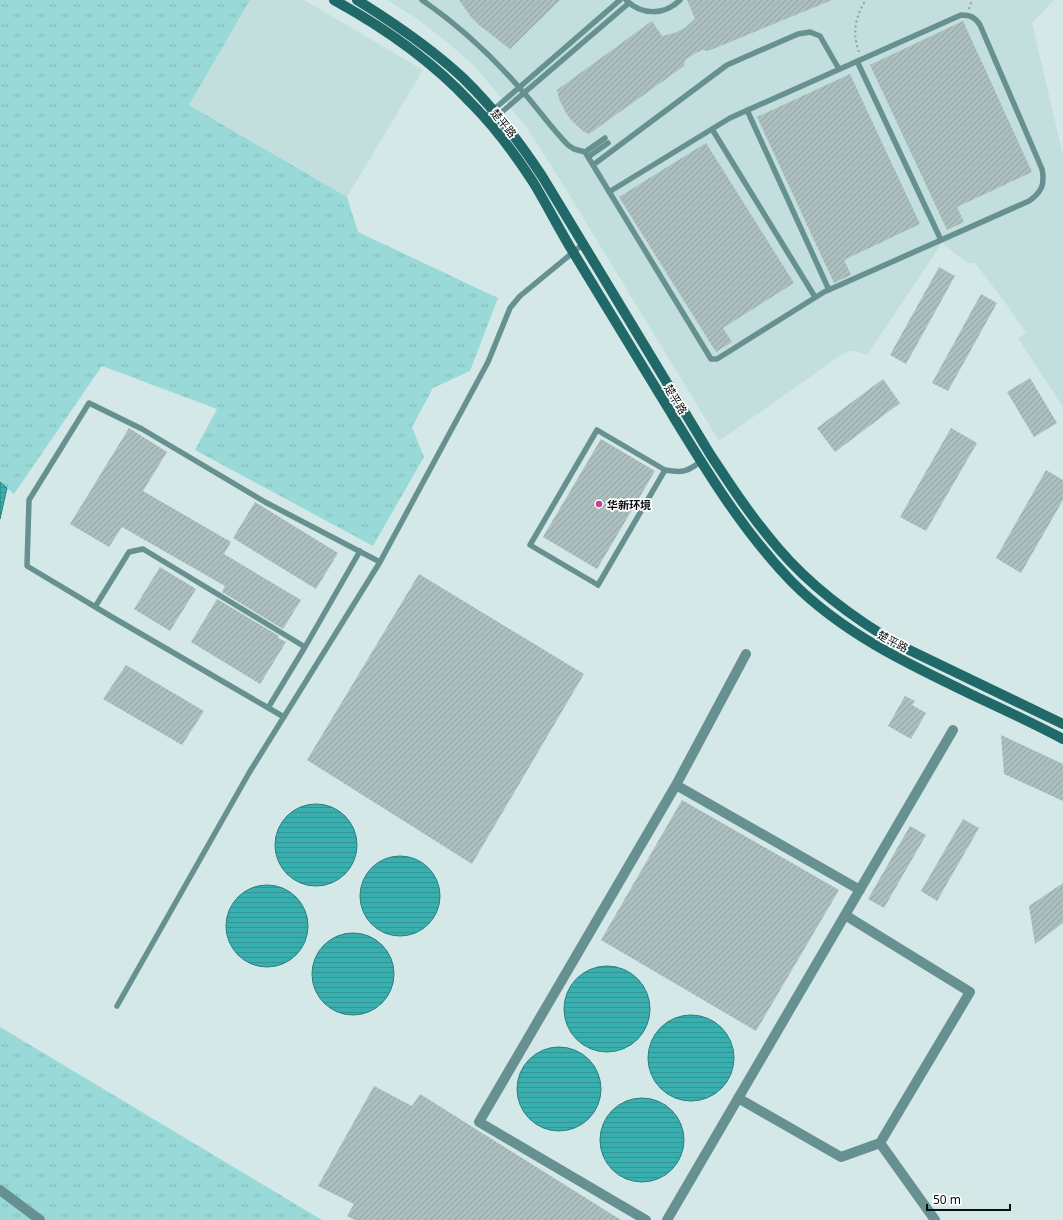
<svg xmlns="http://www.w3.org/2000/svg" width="1063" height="1220" font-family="'Noto Sans','Noto Sans SC',sans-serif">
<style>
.built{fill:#c2dfde}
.grass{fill:url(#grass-tufts)}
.water{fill:url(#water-rules);stroke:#2b7f7f}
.building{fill:url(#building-hatch)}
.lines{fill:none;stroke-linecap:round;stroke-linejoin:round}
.path{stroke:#93a1a1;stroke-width:2;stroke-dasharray:2 3;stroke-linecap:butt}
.service{stroke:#679191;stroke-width:5.5}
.minor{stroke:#679191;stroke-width:10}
.secondary{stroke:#216969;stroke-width:10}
.poi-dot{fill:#c14494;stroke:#fff;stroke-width:1.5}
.labels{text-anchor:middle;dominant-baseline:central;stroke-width:3.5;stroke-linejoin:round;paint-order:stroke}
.street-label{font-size:11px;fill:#080e0e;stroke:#fff}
.poi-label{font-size:11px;font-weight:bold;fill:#080e0e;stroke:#fff;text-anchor:start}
</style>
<defs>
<pattern id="grass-tufts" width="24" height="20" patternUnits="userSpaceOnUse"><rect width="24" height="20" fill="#99dad9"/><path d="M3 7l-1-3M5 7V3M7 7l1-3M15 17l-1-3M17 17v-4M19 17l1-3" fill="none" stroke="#82bab9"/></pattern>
<pattern id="water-rules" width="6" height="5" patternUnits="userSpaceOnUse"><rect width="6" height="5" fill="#3aafaf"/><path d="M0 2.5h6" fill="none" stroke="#329595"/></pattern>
<pattern id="building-hatch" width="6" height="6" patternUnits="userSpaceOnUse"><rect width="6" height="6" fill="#acbebe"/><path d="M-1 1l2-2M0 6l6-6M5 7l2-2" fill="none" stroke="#92a2a2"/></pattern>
</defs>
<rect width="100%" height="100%" fill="#d5e8e8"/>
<path class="built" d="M250 0H304L423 70 347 197 189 105Z
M387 0H1054L1032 23 1063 155V407L1018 338 1026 333 1004 301 975 263H967L942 243 867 355 855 351H849L843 354 719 441 554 170 524 124 473 65 447 42 416 18Z"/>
<path class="grass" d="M0 0H250L189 105 347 197 358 232 498 298 470 371 433 388 412 427 424 457 373 546 195 450 217 409 102 366 14 494 0 482Z
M0 1027 322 1220H0Z"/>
<path class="water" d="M0 482 7 488 0 519Z
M275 845a41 41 0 1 1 82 0a41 41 0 1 1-82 0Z
M360 896a40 40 0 1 1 80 0a40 40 0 1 1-80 0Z
M226 926a41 41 0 1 1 82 0a41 41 0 1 1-82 0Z
M312 974a41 41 0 1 1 82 0a41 41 0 1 1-82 0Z
M564 1009a43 43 0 1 1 86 0a43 43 0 1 1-86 0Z
M648 1058a43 43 0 1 1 86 0a43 43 0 1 1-86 0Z
M517 1089a42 42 0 1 1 84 0a42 42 0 1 1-84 0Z
M600 1140a42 42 0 1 1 84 0a42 42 0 1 1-84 0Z"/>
<path class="building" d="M459 0H560L510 49 479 25 471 17Z
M687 0H832L708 51 702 50 694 54 685 60 684 66 589 134 584 132 571 120 566 113 559 99 557 90 652 21 662 36 675 33 686 27 695 19Z
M963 21 1032 172 957 207 964 222 947 230 870 65Z
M850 74 920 224 844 260 851 275 834 283 757 117Z
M706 143 794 283 723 328 732 342 716 352 619 197Z
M939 267 955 276 906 364 890 355Z
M981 294 997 303 948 391 932 383Z
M1030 378 1057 423 1034 437 1007 392Z
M883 379 900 403 835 452 817 428Z
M129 428 167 452 143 491 231 542 224 554 301 600 283 629 222 592 225 586 122 527 109 547 70 524Z
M951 428 977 443 926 531 900 517Z
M601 439 655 471 597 569 543 537Z
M1046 470 1063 480V500L1021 573 996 558Z
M255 502 338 553 316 589 233 538Z
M160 567 196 589 170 631 134 609Z
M419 574 584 674 472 864 307 760Z
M217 599 279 636 278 638 286 642 260 684 191 642Z
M126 665 204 711 182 745 103 699Z
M905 696 915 701 912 705 926 713 911 739 888 726Z
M1001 735 1063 764V801L1004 774Z
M682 800 839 890 756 1031 601 940Z
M963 819 979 828 937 901 921 891Z
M910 826 926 835 884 908 868 899Z
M1063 883V923L1035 944 1029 906Z
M374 1086 412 1106 420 1094 621 1220H355L347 1216 354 1204 318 1186Z"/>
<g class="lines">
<path class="path" d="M969 9 972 0
M859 52C852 34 855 16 866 0"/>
<path class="service" d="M422 0C460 26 494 58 524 93 539 110 552 129 568 145L574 149 585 152 711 359H717L824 292 1029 201C1042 192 1045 184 1042 169L980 25C975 17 970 15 961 15L730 118 609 192
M626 0C641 15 664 16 680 0
M857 61 941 240
M747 110 829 290
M484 118 620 0
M489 123 629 3
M712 129 815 297
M585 152 605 138
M588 157 608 143
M593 165 727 65 798 34 810 32 820 36 839 69
M597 430 665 470 598 585 530 545Z
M665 470C682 473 687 472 700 462
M95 607 129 552 143 549 305 647
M268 708 305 647 360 551
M284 717 112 617 27 566 29 500 89 403 142 429 265 502 380 562
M117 1006 249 773 380 562 488 362 510 308 520 296 582 245"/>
<path class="minor" d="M676 785 860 890
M738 1098 841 1157 880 1143 970 992 845 915
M880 1143 935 1220
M0 1190 40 1220
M646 1220 479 1122 676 785 746 654
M667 1220 953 730"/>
<path class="secondary" d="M334 0C385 28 431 60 470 102 494 126 515 154 533 182 547 205 559 229 573 252 603 302 634 352 665 403 703 465 740 528 791 581 844 635 914 667 981 699 1009 712 1036 725 1063 739
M357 0C394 23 431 48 463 78 494 108 519 141 542 176L710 454C731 486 752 518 778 548 812 588 856 620 901 646L1063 724"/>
</g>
<circle class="poi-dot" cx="599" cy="504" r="4"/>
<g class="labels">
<g class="street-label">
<text transform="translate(504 123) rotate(51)">楚平路</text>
<text transform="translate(676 399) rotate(59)">楚平路</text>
<text transform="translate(893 641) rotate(28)">楚平路</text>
</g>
<g class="poi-label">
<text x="607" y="504">华新环境</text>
</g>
</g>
<path d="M927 1204v6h83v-6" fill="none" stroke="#080e0e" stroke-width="2"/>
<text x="933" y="1204" font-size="12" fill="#080e0e" stroke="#ffffff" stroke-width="3" paint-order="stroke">50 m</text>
</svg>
